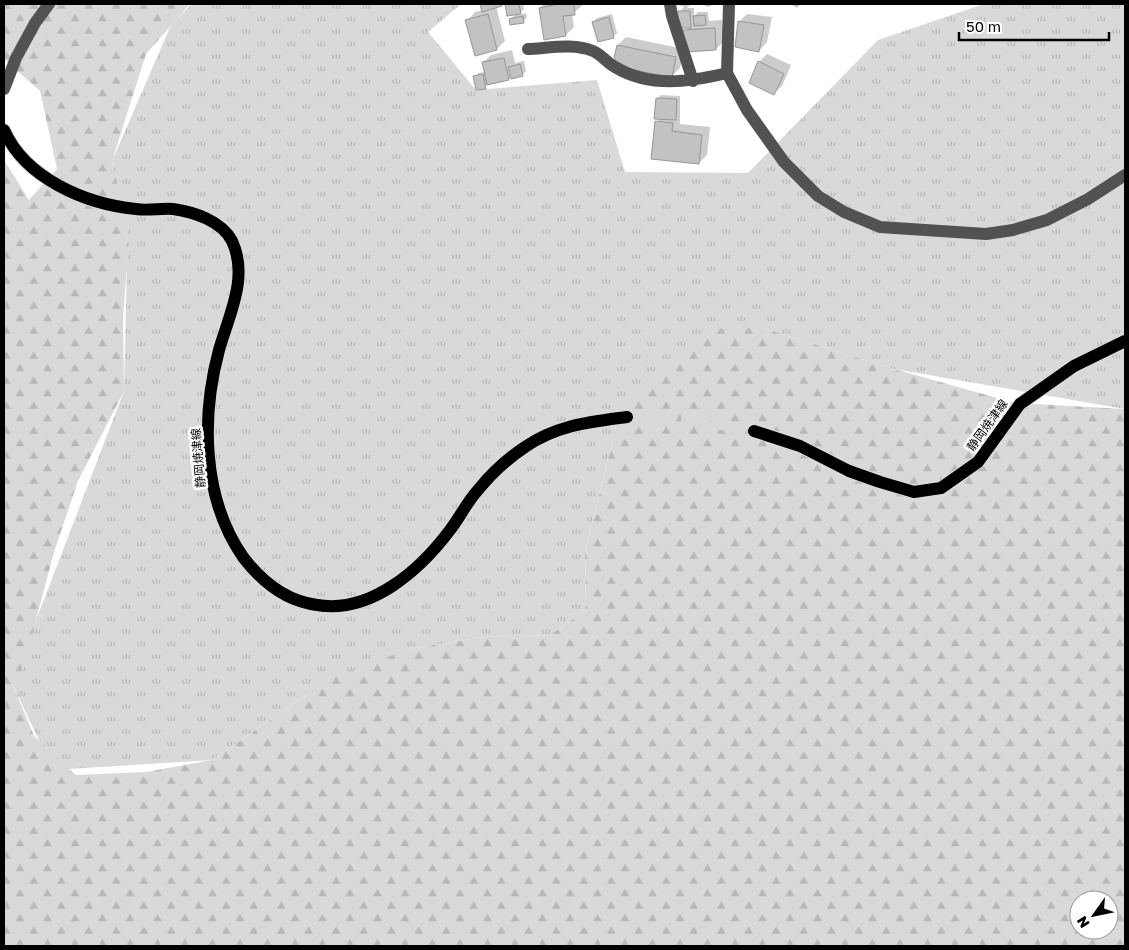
<svg xmlns="http://www.w3.org/2000/svg" width="1129" height="950" font-family="'Golos Text','Noto Sans JP',sans-serif">
<style>
.grass{fill:url(#grass-tufts)}
.forest{fill:url(#forest-firs);fill-rule:evenodd}
.shadow{fill:#0003}
.building{fill:#c2c2c2;stroke:#969696}
.lines{fill:none;stroke-linecap:round;stroke-linejoin:round}
.major-tunnel{stroke:#d9d9d9;stroke-width:12;stroke-dasharray:12 6;stroke-linecap:butt}
.major-casing{stroke:#dbdbdb;stroke-width:14}
.minor{stroke:#525252;stroke-width:12}
.major{stroke:#000;stroke-width:12}
.labels{text-anchor:middle;dominant-baseline:central;stroke-width:5;stroke-linejoin:round;paint-order:stroke}
.street-label{font-size:12px;fill:#000;stroke:#fff}
</style>
<defs>
<pattern id="grass-tufts" width="24" height="20" patternUnits="userSpaceOnUse" patternTransform="scale(1.25)"><rect width="24" height="20" fill="#d9d9d9"/><path d="M3 7l-1-3M5 7V3M7 7l1-3M15 17l-1-3M17 17v-4M19 17l1-3" fill="none" stroke="#b8b8b8"/></pattern>
<pattern id="forest-firs" width="22" height="20" patternUnits="userSpaceOnUse" patternTransform="scale(1.25)"><rect width="22" height="20" fill="#d9d9d9"/><path d="M5 1l3.5 6h-7zM16 11l3.5 6h-7z" fill="#b8b8b8"/></pattern>
</defs>
<rect width="100%" height="100%" fill="#fff"/>
<path class="grass" d="M192 4H461L428 32 476 90 597 80 625 172 748 173 878 40 984 4H1125V409L894 369 763 328 620 411 585 552 586 610 550 635 483 637 409 649 306 695 212 760 53 770 12 683 124 391 127 263 112 161 171 25Z"/>
<path class="forest" d="M4 4H190L146 54 112 161 129 236 123 319 124 391 78 481 54 552 24 665 12 683 34 736 76 775 146 772 212 760 331 678 409 649 483 637 550 635 586 610 585 552 620 411 710 329 763 328 894 369 1015 403 1125 409V946H4V160L29 200 57 169 40 91 4 59ZM1079 900H1109V930H1079Z"/>
<path class="shadow" d="M481 4H502L496 6 505 41 497 49 467 21 475 12 483 10Z
M506 4H523L524 9 518 15 526 13 527 18 523 21 510 19 516 14 508 15Z
M544 4H582L583 5 572 14 574 27 566 35 540 8Z
M676 4H691L687 8H694V16L698 12H708L709 21 722 20 724 41 716 49 685 31 689 27 679 12 684 7Z
M699 4H712L709 7Z
M790 4H801L797 8Z
M612 14 617 33 613 37 593 22 597 18Z
M747 14 772 17 767 42 759 51 739 22Z
M626 37 684 49 680 68 672 76 618 45Z
M512 50 515 63 524 61 526 71 522 75 512 76 509 79 489 83 485 87 475 77 478 73 485 72 483 63 491 55Z
M767 54 791 65 782 86 773 94 759 62Z
M661 95 680 96V124L710 127 707 155 699 163 657 122 660 118 657 99Z"/>
<path class="building" d="M480 4H501L502 6 482 12Z
M505 4H519L521 14 507 16Z
M558 4H574L575 15 563 16 566 36 544 40 539 8Z
M678 11H690L691 28H679Z
M488 14 497 50 475 56 465 20Z
M705 15 706 25 694 26 693 16Z
M523 16 524 23 510 25 509 19Z
M609 17 614 38 598 42 592 22Z
M738 21 764 25 759 52 735 47Z
M715 28 716 50 685 52 683 30Z
M617 45 676 57 672 78 620 67 614 58Z
M504 58 509 80 487 85 482 62Z
M758 61 784 74 774 95 749 83Z
M520 64 523 76 511 79 508 67Z
M483 74 486 89 476 90 473 76Z
M656 98 677 99 676 120 654 119Z
M655 121 673 123 672 131 702 135 699 164 651 159Z"/>
<g class="lines">
<path class="major-tunnel" d="M627 417 685 416 754 431"/>
<g class="major-casing">
<path id="major" d="M4 130C25 178 85 204 136 209 148 211 161 208 173 209 194 212 222 221 232 241 249 277 229 315 219 350 201 417 202 498 243 557 262 582 285 601 317 605 371 614 420 570 450 530 460 517 467 502 478 490 491 474 507 459 525 447 557 425 590 422 627 417
M754 431 800 446 849 471 880 482 914 492 941 488 978 462 1020 404 1074 366 1125 341"/>
</g>
<path class="minor" d="M670 4 672 16 693 81
M729 4 727 73 747 110 784 162 818 196 844 212 880 227 986 234 1013 230 1047 220 1088 199 1125 175
M528 49C549 48 574 43 593 51 601 54 607 63 615 67 650 88 689 82 727 73
M4 89 16 58 35 23 49 4"/>
<use href="#major" class="major"/>
</g>
<g class="labels">
<g class="street-label">
<text transform="translate(987 425) rotate(-54)">静岡焼津線</text>
<text transform="translate(198 458) rotate(-95)">静岡焼津線</text>
</g>
</g>
<rect width="1129" height="950" fill="none" stroke="#000000" stroke-width="10"/>
<g transform="translate(1094 915) rotate(237)"><circle r="24" fill="#ffffff" stroke="#999999"/>
<path d="M0-4L9 19L0 12L-9 19Z" fill="#000000"/>
<text y="-8" font-size="14" font-weight="bold" text-anchor="middle" fill="#000000">N</text>
</g>
<path d="M959 32v8h150v-8" fill="none" stroke="#000000" stroke-width="2.5"/>
<text x="966" y="32" font-size="15" fill="#000000" stroke="#ffffff" stroke-width="4" paint-order="stroke">50 m</text>
</svg>
